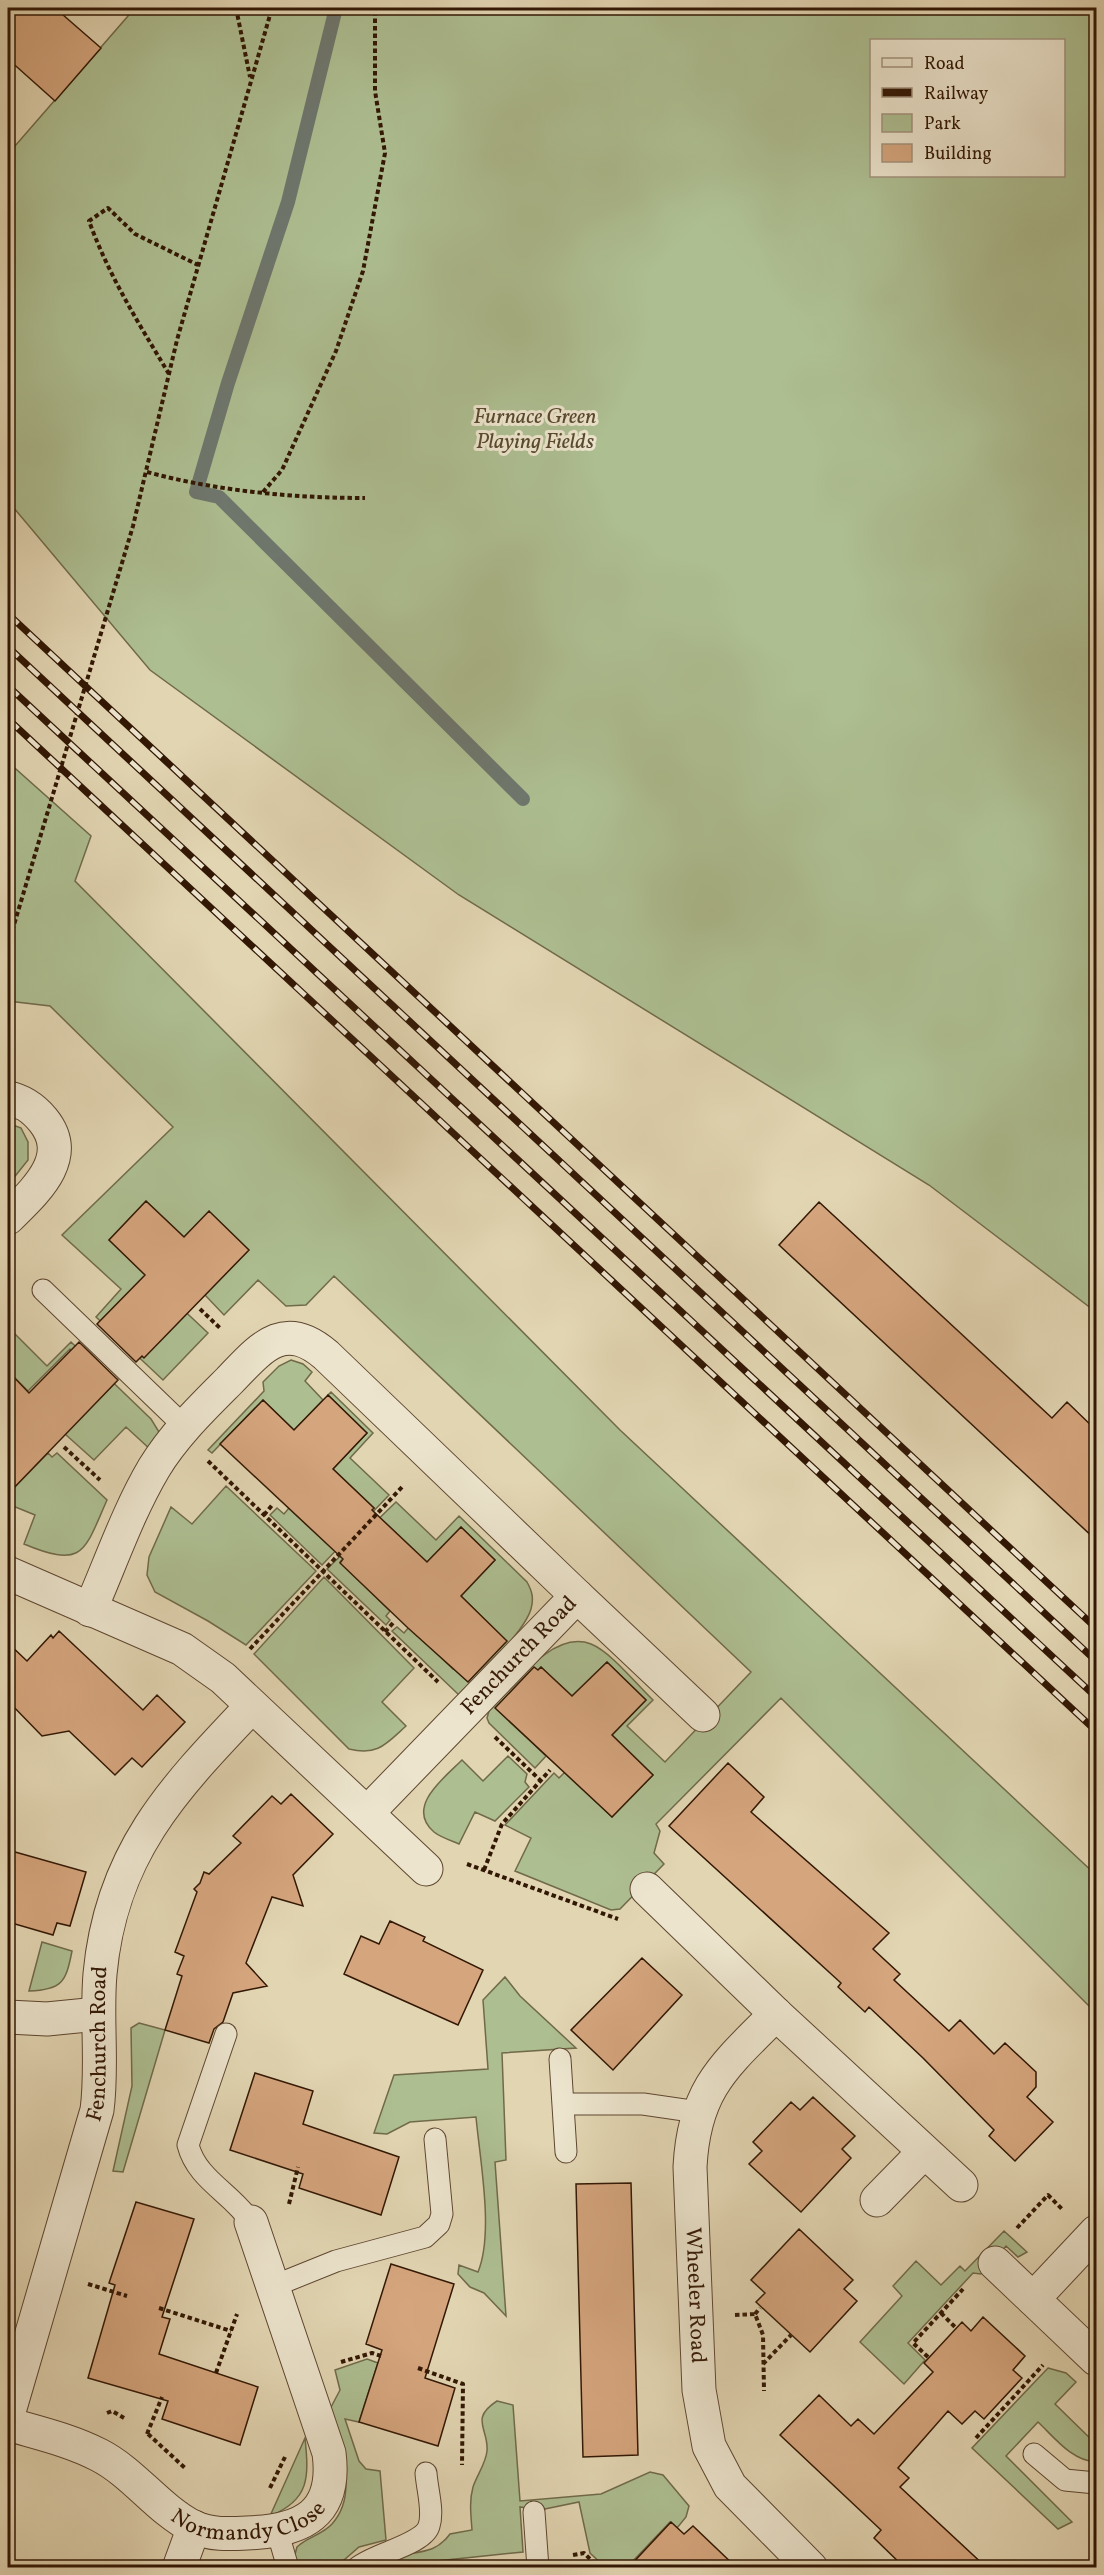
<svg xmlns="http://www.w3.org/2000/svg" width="1104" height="2575" font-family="Vollkorn,serif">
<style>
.green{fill:#adbe91;stroke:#706a4a;stroke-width:1.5;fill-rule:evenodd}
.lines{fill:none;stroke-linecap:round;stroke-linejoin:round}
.stream{stroke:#6e776e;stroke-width:14}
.building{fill:#d5a57d;stroke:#321704;stroke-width:1.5}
.service-casing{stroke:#5e4630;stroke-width:23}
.minor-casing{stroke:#5e4630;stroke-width:35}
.path{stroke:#321704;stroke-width:4;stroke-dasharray:4.5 3;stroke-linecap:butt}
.service{stroke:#ece4cd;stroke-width:21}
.minor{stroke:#ece4cd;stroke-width:33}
.rail-casing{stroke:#321704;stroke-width:7}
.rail{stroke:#ece4cd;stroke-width:4.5;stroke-dasharray:14;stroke-linecap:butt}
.labels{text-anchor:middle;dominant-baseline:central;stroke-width:6;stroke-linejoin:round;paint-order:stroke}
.park-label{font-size:22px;font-style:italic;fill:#57492e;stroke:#ece4cd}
.street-label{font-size:22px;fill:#321704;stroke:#ece4cd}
</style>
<rect width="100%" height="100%" fill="#e2d5b2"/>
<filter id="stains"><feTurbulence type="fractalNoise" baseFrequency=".00333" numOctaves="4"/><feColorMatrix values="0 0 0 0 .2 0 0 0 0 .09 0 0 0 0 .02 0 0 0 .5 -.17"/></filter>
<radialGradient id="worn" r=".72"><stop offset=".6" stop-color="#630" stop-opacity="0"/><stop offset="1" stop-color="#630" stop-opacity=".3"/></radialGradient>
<path class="green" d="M131 8H229L249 14 251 8H1096V1312L929 1185 459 895 150 670 8 501V154L128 16ZM872 40H1064V176H872Z
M8 762 91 836 75 881 620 1430 1096 1875V2013L781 1698 656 1824 660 1831 654 1853 664 1864 620 1909 611 1910 515 1871 531 1838 505 1825 554 1773 559 1778 565 1772 612 1817 653 1775 612 1735 646 1700 607 1662 572 1696 541 1667 499 1710 546 1756 535 1768 489 1723 487 1718 489 1711C513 1687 552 1629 591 1644 611 1652 636 1684 653 1700L627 1726 665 1762 751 1672 334 1276 306 1305 286 1306 258 1280 224 1315 205 1295 209 1212 184 1237 146 1201 109 1240 208 1333 163 1380 96 1317 121 1289 62 1235 173 1127 50 1006 8 1001Z
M8 1123 21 1128 28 1142V1160L8 1185Z
M8 1327 47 1366 71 1342 151 1419 159 1432V1443L151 1450 126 1427 94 1460 65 1434 110 1388 70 1349 28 1391 8 1371Z
M291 1360 303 1364 312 1372 305 1381 323 1400 294 1430 263 1400 212 1453 208 1450 264 1391 263 1382 279 1366Z
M331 1392 373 1433 350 1458 389 1495 322 1565 270 1515 277 1508 284 1514 289 1508H374L333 1469 367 1433 328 1395Z
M48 1453 52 1457 57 1453 107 1500C84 1552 84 1569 24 1544L35 1515 8 1504V1494Z
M226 1486 316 1571 246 1645 208 1621 155 1592 147 1575 149 1557 171 1507 192 1524Z
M396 1502 436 1540 459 1516 527 1582C532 1591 534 1598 531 1609 524 1633 478 1675 459 1695L392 1631 397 1627 404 1633 409 1627 453 1669 493 1628 461 1596 495 1560 461 1527 427 1562 382 1520 340 1562 390 1611 386 1616 390 1620 386 1625 327 1569Z
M324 1577 414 1668 382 1702 406 1726C386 1744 378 1756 349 1749L254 1654Z
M508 1756 527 1774 525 1782 529 1787 495 1821 475 1812 459 1844C452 1841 440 1837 434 1832 405 1807 444 1778 462 1760L483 1781Z
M42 1942 72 1951C66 1982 62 1990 29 1991Z
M505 1977 520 1996 576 2048 502 2053 506 2160 495 2162 506 2316 484 2293 470 2287 458 2274 459 2265 478 2272C494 2233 480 2161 476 2117L410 2122 387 2134 374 2133 394 2075 488 2069 483 2000Z
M139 2023 165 2030 123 2172 113 2171 132 2086 131 2028Z
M1004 2231 1027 2252 1018 2257 1006 2246 981 2274 973 2273 908 2343 925 2360 904 2384 860 2342 902 2296 893 2286 916 2261 941 2285 960 2266 965 2271Z
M367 2359 378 2363 359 2422 345 2419 359 2461 366 2469 380 2471 386 2540 359 2547 336 2567H299L294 2558 297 2547C307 2537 322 2535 332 2524 360 2493 339 2446 329 2411L340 2390 335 2370Z
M1048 2368 1066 2373 1076 2382 1055 2404 1096 2444V2462C1072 2461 1055 2438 1038 2422L1006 2456 1072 2522 1058 2529 972 2448Z
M497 2401 513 2405 520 2501 601 2494 650 2472 663 2475 689 2506 686 2517 677 2528 670 2522 631 2563 635 2567H605L590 2553 579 2502 540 2510 520 2507 523 2552 437 2561 438 2567 372 2568C384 2563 396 2557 408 2554 427 2551 438 2550 450 2534L472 2530C471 2516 469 2501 473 2487 477 2475 486 2463 487 2451 489 2429 469 2419 497 2401Z
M305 2438C309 2477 310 2500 270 2516Z"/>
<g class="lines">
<path class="stream" d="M336 8 288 202 228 383 196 492 219 497 523 799"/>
</g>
<path class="building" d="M8 8H55L101 48 55 101 8 59Z
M146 1201 184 1237 209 1211 249 1250 144 1358 142 1356 136 1362 97 1324 145 1275 109 1240Z
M819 1202 1052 1418 1067 1402 1096 1430V1540L779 1245Z
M79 1342 118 1380 8 1494V1371L29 1393Z
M328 1395 367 1433 333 1469 374 1508 372 1510 427 1562 461 1527 495 1560 461 1596 507 1641 468 1682 408 1628 340 1563 343 1559 220 1444 263 1400 294 1430Z
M59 1631 143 1710 157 1695 185 1722 142 1767 132 1758 115 1775 69 1731 42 1736 8 1701V1643L27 1661 51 1635 53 1638Z
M607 1662 646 1700 612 1735 653 1775 612 1817 495 1708 534 1667 538 1670 541 1667 572 1696Z
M728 1763 764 1797 751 1812 889 1933 873 1949 900 1974 894 1980 949 2031 960 2020 994 2054 1005 2043 1036 2072V2087L1027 2097 1053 2122 1015 2161 989 2136 994 2130 923 2058 869 2007 865 2012 838 1987 841 1983 669 1826Z
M291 1794 333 1834 293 1875 303 1906 272 1897 246 1963 267 1986 233 1993 223 2022 214 2029 209 2043 165 2030 182 1976 177 1974 184 1956 175 1952 197 1892 194 1889 200 1883 204 1872 209 1874 241 1843 233 1836 272 1796 281 1804Z
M8 1850 86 1872 70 1926 57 1923 53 1935 8 1922Z
M390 1921 425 1937 423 1941 483 1970 458 2025 344 1974 361 1936 379 1944Z
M642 1958 682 1995 613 2070 571 2030Z
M255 2073 313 2091 303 2124 399 2157 381 2215 299 2188 303 2174 230 2150Z
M813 2097 855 2136 842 2149 851 2158 801 2212 749 2164 762 2151 753 2142 791 2102 800 2110Z
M631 2183 638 2455 583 2457 576 2184Z
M136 2202 194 2219 162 2317 170 2319 159 2354 258 2387 240 2445 162 2419 168 2401 88 2378 115 2285 109 2283Z
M799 2229 853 2280 844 2289 857 2301 810 2352 756 2302 765 2293 751 2280Z
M391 2264 454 2284 425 2378 455 2388 438 2446 359 2422 382 2350 366 2344Z
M983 2317 1025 2356 1013 2370 1022 2378 984 2419 975 2411 962 2424 948 2411 898 2468 909 2478 900 2487 987 2568H905L874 2538 881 2530 780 2435 819 2395 851 2426 858 2419 874 2434 933 2372 924 2363 962 2322 971 2331Z
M671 2522 684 2534 693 2526 737 2568H628Z"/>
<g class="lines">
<g class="service-casing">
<path id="service" d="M43 1290 184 1426
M226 2034 188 2145C197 2180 232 2193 251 2222
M560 2059 566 2152
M564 2104H643L698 2112
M274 2286 336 2261 425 2237 439 2224 442 2214 435 2139
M1034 2454 1065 2480 1096 2483
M534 2512 538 2568
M277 2530 288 2568
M357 2568C375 2553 423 2545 429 2526 434 2511 427 2489 426 2473"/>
</g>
<g class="minor-casing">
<g id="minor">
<path d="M8 1098C23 1101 33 1108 43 1120 74 1158 34 1192 8 1218"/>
<path d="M8 1573 182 1649 223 1678 426 1869"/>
<path d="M90 1610C111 1562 128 1512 154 1468 174 1435 202 1408 229 1381 260 1349 283 1318 326 1355L577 1596"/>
<path id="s1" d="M367 1813 577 1596 703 1715"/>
<path d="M647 1889 776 2014 961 2185"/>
<path id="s2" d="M776 2014C724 2066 694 2089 690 2167L699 2390 709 2446 730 2486 811 2568"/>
<path d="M8 2017 47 2019 98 2014"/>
<path d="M877 2200 924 2152"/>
<path d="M995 2263 1096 2359"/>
<path d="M1033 2299 1096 2232"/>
<path id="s3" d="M8 2415 97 2110C103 2065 96 2020 100 1974 111 1853 173 1789 252 1706"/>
<path id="s4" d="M8 2424C38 2433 70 2440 99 2455 134 2473 158 2509 193 2527 211 2535 229 2534 247 2533 303 2531 337 2514 329 2453L251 2222"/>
<path d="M179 2568 194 2527"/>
</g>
</g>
<path class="path" d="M236 8 250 77
M169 374C139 324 109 276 89 221L108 208 135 234 198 265
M147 472C217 491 293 498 365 498
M263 492 282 470 336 351 363 271 385 153 375 91V8
M8 945 133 526 177 340 272 8
M200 1309 221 1329
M64 1447 100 1480
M208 1461 438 1682
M264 1515 273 1504
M385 1632 393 1623
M250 1649 403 1486
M495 1737 540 1780
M467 1864 618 1919
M484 1870 502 1824 550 1770
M289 2204 298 2167
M1017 2228 1048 2195 1062 2209
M88 2284 127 2296
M159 2308 231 2331
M941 2313 956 2328
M755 2314 760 2308
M735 2315 755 2314 763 2335 764 2391
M928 2357 913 2343 963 2289
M341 2362 372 2353 381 2356
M763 2364 791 2335
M418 2368 463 2384 462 2465
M216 2373 237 2314
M107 2413 112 2411 124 2418
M147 2434 162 2397
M148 2434 185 2468
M976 2438 1043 2365
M270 2488 285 2457
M573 2555 584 2553 599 2568"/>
<use href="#service" class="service"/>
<use href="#minor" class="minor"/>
<g class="rail-casing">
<path id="rail" d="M8 614 1096 1628
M8 647 1096 1661
M8 686 1096 1697
M8 719 1096 1731"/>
</g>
<use href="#rail" class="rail"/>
</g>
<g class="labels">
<g class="park-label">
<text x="535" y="417">Furnace Green<tspan x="535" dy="25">Playing Fields</tspan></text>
</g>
<g class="street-label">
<text stroke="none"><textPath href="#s1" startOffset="219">Fenchurch Road</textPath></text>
<text stroke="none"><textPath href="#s3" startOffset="384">Fenchurch Road</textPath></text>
<text stroke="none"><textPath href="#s2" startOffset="310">Wheeler Road</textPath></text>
<text stroke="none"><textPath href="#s4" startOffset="272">Normandy Close</textPath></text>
</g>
</g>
<rect width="1104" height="2575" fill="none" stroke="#e2d5b2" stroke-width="30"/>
<rect x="9" y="9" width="1086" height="2557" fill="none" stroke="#321704" stroke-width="3"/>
<rect x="15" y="15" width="1074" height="2545" fill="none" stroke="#321704" stroke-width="1.5"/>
<rect x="870" y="39" width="195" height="138" fill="#ece4cd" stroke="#a2927d" stroke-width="1.5"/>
<rect x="882" y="58" width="30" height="9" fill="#ece4cd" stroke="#a2927d" stroke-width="1.5"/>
<text x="924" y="69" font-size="18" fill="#321704">Road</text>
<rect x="882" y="88" width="30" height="9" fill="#321704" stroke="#a2927d" stroke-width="1.5"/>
<text x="924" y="99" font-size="18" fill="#321704">Railway</text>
<rect x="882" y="114" width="30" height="18" fill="#adbe91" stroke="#a2927d" stroke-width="1.5"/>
<text x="924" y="129" font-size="18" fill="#321704">Park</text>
<rect x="882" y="144" width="30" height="18" fill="#d5a57d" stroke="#a2927d" stroke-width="1.5"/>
<text x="924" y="159" font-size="18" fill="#321704">Building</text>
<rect width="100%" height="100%" filter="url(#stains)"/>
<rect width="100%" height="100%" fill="url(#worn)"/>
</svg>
